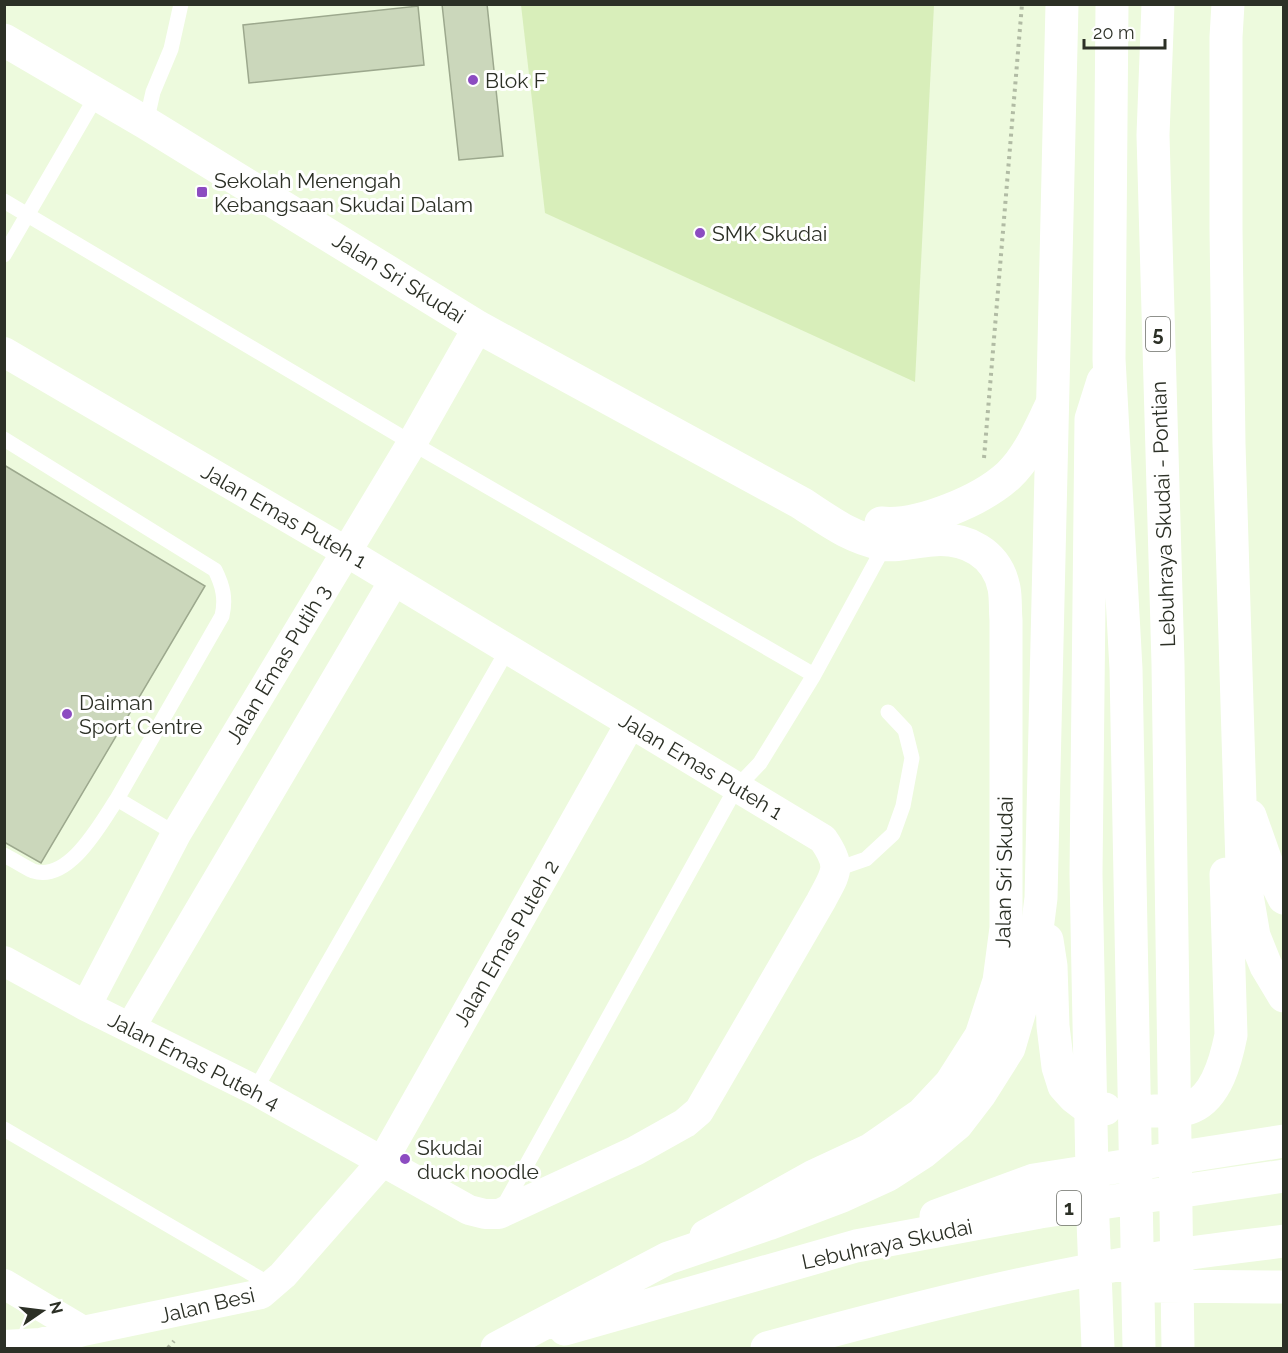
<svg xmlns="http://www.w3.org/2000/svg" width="1288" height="1353" font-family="Raleway,sans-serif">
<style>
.green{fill:#d8eeba}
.building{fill:#cbd7bb;stroke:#9ca88d;stroke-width:1.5}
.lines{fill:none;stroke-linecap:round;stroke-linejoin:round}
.path{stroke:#b1bba4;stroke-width:4;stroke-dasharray:3 4.5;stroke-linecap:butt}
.lane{stroke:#fff;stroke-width:15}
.street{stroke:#fff;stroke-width:30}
.secondary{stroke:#fff;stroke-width:33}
.highway{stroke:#fff;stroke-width:33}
.poi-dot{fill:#8c4cc1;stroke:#fff;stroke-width:2}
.labels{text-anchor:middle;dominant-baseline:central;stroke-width:6;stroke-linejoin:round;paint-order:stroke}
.shield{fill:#fff;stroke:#6b6e67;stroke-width:1.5}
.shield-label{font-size:20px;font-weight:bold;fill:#2c3026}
.poi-label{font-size:21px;fill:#2c3026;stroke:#fff;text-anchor:start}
.street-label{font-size:21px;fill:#2c3026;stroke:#fff}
</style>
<rect width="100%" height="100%" fill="#edfadd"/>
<path class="green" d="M521 5H934L915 382 545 213Z"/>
<path class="building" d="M442 4H487L503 156 459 160Z
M418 6 424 65 249 83 243 25Z
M4 465 205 586 41 863 4 842Z"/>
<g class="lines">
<path class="path" d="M984 458 1022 4
M168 1348 174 1341"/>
<path class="lane" d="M146 123 153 92 171 49 181 4
M4 201 412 443 814 675
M4 255 97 95
M4 439 215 570C223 586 226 599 222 616L117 799 176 834
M4 855C14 860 24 867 33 871 69 883 101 823 117 799
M837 869 866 859 893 834 903 806 912 758 905 730 888 712
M255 1090 508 649
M4 1129 271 1285
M502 1209 736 788 760 763 814 675 885 545"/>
<path class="street" d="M4 352 345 551 823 839C843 868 836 872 821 901L699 1111 685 1123 635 1151 499 1214H485L469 1210 255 1090 86 1006 4 961
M86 1006 176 834 412 443 478 327
M130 1028 394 581
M4 1284 83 1331
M4 1345 41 1343 83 1331 261 1294 283 1275 382 1162 630 724"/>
<path class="secondary" d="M4 40 146 123 478 327 801 503C829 521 849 537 882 544 897 547 916 541 932 540 966 537 997 553 1004 588 1006 598 1005 610 1006 620V928L999 981 981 1036 951 1083 922 1114 870 1150 814 1176 706 1236
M881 523C919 527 982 500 1009 475 1029 456 1040 428 1052 404"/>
<path class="highway" d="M1112 4 1109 359 1126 669 1139 1348
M1158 4 1153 135 1168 664 1178 1348
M1228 4 1226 37V229L1229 444 1242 866 1254 936 1266 966 1284 996
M1250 816 1267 864 1284 898
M1047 940 1051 966 1053 1026 1058 1067 1064 1086 1074 1097 1087 1107 1105 1109
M1154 1111C1165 1111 1181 1112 1192 1107 1217 1096 1226 1060 1231 1035L1226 874
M936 1216 1034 1180 1284 1141
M1155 1286 1284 1287
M565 1329 856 1246 1040 1212 1284 1176
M497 1348 668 1258 768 1224 842 1196 888 1175 922 1153 957 1124 980 1094 1009 1048 1032 969 1041 898 1062 4
M767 1348C900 1312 1034 1277 1171 1256 1208 1250 1246 1246 1284 1241
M1098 1348 1093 1221 1086 874 1091 419 1103 381"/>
</g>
<g class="poi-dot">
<circle cx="473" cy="80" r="6"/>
<rect x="196" y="186" width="12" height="12" rx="3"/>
<circle cx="700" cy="233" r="6"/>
<circle cx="67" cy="714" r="6"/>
<circle cx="405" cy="1159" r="6"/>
</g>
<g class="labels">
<g class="shield">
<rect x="1146" y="317" width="24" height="34" rx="4.5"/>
<rect x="1057" y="1191" width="24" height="34" rx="4.5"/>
</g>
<g class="shield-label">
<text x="1158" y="334">5</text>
<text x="1069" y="1208">1</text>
</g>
<g class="poi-label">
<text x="485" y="80">Blok F</text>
<text x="214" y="180">Sekolah Menengah<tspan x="214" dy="24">Kebangsaan Skudai Dalam</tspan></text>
<text x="712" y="233">SMK Skudai</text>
<text x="79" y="702">Daiman<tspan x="79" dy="24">Sport Centre</tspan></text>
<text x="417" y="1147">Skudai<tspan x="417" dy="24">duck noodle</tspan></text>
</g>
<g class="street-label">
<text transform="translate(399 278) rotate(32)">Jalan Sri Skudai</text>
<text transform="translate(1163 514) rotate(-92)">Lebuhraya Skudai - Pontian</text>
<text transform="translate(284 516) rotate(30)">Jalan Emas Puteh 1</text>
<text transform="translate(278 664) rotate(-59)">Jalan Emas Putih 3</text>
<text transform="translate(701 766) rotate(31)">Jalan Emas Puteh 1</text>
<text transform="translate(1004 872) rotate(-89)">Jalan Sri Skudai</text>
<text transform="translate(506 943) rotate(-60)">Jalan Emas Puteh 2</text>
<text transform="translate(194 1061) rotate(27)">Jalan Emas Puteh 4</text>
<text transform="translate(887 1244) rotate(-12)">Lebuhraya Skudai</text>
<text transform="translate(207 1305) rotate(-13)">Jalan Besi</text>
</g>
</g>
<rect width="1288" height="1353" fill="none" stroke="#2c3026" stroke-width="12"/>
<g transform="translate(42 1311) rotate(76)" stroke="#ffffff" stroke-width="4.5" paint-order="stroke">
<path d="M0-4.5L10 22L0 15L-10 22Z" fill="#2c3026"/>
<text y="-9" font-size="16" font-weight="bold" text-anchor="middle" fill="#2c3026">N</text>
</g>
<path d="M1084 39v9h81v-9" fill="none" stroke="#2c3026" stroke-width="3"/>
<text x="1093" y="39" font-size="18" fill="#2c3026" stroke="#ffffff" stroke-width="4.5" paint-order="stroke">20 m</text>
</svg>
